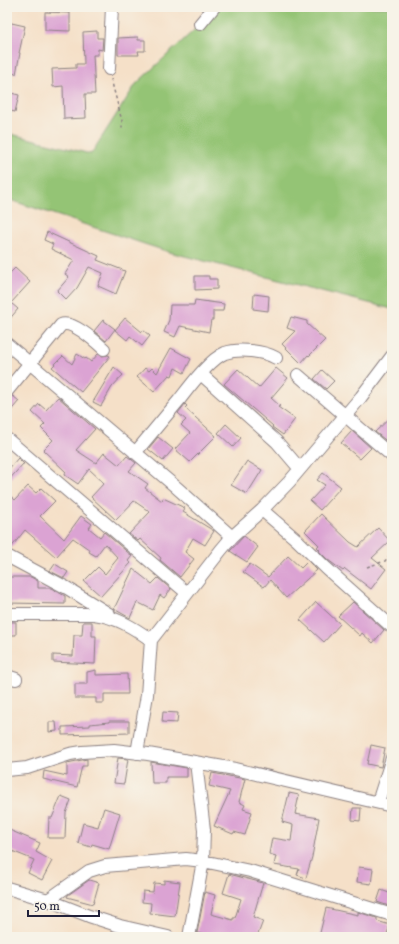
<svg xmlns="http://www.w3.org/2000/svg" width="399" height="944" font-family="Vollkorn,serif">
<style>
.green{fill:#94c474;stroke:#5b7358}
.building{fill:#dba3d3}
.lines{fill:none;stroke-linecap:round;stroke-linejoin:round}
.minor-casing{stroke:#8c8182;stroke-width:14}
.path{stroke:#8c8182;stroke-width:1.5;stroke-dasharray:3 3;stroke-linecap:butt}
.minor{stroke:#fff;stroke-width:12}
</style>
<rect width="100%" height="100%" fill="#f7f3e8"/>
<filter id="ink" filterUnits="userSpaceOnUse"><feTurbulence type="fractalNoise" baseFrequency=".025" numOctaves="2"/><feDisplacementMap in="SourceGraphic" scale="8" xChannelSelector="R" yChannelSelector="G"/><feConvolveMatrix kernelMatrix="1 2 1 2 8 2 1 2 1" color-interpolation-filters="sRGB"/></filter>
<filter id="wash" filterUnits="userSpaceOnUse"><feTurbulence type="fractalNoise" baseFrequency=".012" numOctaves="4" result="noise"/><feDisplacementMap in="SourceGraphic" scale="16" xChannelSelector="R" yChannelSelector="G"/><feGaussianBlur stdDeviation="0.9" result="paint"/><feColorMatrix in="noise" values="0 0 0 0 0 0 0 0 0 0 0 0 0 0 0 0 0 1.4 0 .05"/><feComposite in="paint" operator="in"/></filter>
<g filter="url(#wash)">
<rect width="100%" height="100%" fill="#f5e0c8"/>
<path class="green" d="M219 7H392V309L169 252 7 199V133L91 154 136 84Z"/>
<g id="blocks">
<path class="building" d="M45 12 70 13V31L45 30Z
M7 22 25 26 19 53H20L16 74 7 72Z
M97 31V38H103L102 50 98 49V55H93L95 94H85L86 118 64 119 63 86 53 87 52 69 76 68V64H84L83 32Z
M138 37V40H145V51H138L139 55H118V38Z
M7 92 19 95 15 112 7 110Z
M47 232 99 256 97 260 125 271 116 294 98 286 103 273 89 267 77 288 66 300 57 291 69 277 65 274 74 260 51 249 53 244 44 240Z
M15 268 30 282 11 303 18 309 7 322V276Z
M195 276H209V279H217V289L195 290Z
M254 294 269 296 268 311 253 309Z
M195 300 224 304 223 311H213V320H211L209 332 180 326 175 337 164 332 169 320 170 305H194Z
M291 317 307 321V324L325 340 309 356 308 355 301 363 282 344 295 331 287 328Z
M125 318 142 332 143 330 150 336 142 346 130 336 127 340 115 330Z
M103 320 115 329 106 341 94 331Z
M171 348 191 359 184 373 175 368 172 376 169 375 154 392 137 377 145 368 149 371 152 368 157 373Z
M77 354 85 359 86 358 91 362 98 354 102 356 108 355 110 356 81 392 52 367 63 356 72 364Z
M114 367 123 375 112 387 101 406 93 402Z
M276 368 288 378 271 398 280 406 278 407 295 419 283 435 272 427 273 426 224 384 238 369 259 388Z
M322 370 334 381 326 389 314 379Z
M13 396 19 401 7 415V398Z
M58 397 95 429 76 450 96 463 104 453 119 465 127 456 136 463 129 471 148 484 145 488 162 501 163 498 185 508 183 512 214 531 205 545 193 538 185 552 194 559 180 577 160 560 161 558 140 539 138 541 129 534 150 512 134 501 116 520 91 497 104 483 89 469 78 484 65 475 66 472 43 450 53 440 41 428 45 424 32 412 39 404 46 410Z
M185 404 187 406 185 408 216 436 190 462 175 449 190 433 181 425 186 420 178 413Z
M392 416V440L389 443 375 432Z
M226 424 241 438 233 447 218 433Z
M352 431 371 448 360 459 341 443Z
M158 437 173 449 163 461 148 449Z
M18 458 24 464H23L7 482V471Z
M247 461 262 470 247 494 231 485Z
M323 473 341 487 320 510 310 501 325 485 317 480Z
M28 486 36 493 41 488 55 501 40 516 64 539 81 516 92 524 89 528 100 537 104 532 132 556 128 561 131 563 101 596 84 581 98 567 105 574 118 558 105 544 96 556 89 552 90 550 73 538 56 557 25 530 10 549H7V493L15 500Z
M321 514 350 542 358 547 378 528 390 541 372 558 386 569 371 589 345 569 343 571 328 560 319 551 320 550 317 547 319 545 305 531Z
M244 536 258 547 247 562 230 551Z
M288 556 301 568 308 561 317 570 286 598 270 580 264 587 243 572 250 564 268 577Z
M55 564 68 572 64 578 50 571Z
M133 569 152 584 158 578 171 589 164 598 160 595 153 610 137 602 130 618 114 609Z
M7 577H31L38 581V588H51L65 596V604L7 603Z
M316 602 340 624 324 642 300 620Z
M353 602 384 630 373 643 362 633 360 636 338 616Z
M7 622H16V635H7Z
M83 622H92V636H96L95 664 53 662V655L73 656 74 635H82Z
M96 670V675L127 674 128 694H104V703H96V698H75V684H87V672Z
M163 712 178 713 177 723 162 722Z
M109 721H129V733L62 735V727L90 726V724L109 722Z
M49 722H56L57 731 49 732Z
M371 745 385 748 381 767 367 764Z
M118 758 128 759 124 784 114 783Z
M87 759V766H82L77 787 43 779 44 771 67 776V763Z
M151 762 187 768V777H166V783H152Z
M212 773 245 779 239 802 245 805 243 809 252 812 245 835 234 832 233 834 214 826 230 791 209 786Z
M289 793 299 795 295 814 319 818 312 857 306 878 297 875 299 869 274 865 276 856 269 854 272 838 291 841 293 825 282 822Z
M61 796 71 800 66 813 65 838H48L49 818H52Z
M104 808 120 813 109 849 92 844 91 847 78 843 83 823 98 827Z
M353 808H361L360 821 352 820Z
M7 829 40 843 36 852 52 861 42 880 28 873 34 860 7 849Z
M359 867 373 869 371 884 357 882Z
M229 874 263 883 253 917 263 921 257 937H212L197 933 205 892 215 895 211 914 233 920V918H235L241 899 223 893Z
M89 880 99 883 93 904 67 897 68 895Z
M164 880 180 882 175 916 150 913 151 903 142 902 143 891 153 892 154 883 164 884Z
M381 890 392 894 389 906 377 902Z
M326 908 358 915V912L377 918V921L390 925 386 937H319Z"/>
</g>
</g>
<g filter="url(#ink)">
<use href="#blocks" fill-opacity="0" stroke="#8c8182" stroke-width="1"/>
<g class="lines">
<g class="minor-casing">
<path id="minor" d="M200 24 214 7
M109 69 112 7
M7 344 176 487 232 537
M201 374 277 442 300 469
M298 375 392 456
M7 391 61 325C72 320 95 341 104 349
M7 439 187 593
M135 453C150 435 165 417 180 399 190 386 210 359 225 353 239 348 264 351 276 358
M262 510 297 540 326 568 392 627
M7 556 67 588 109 614
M7 614H94C116 617 133 627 151 640
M7 676 16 679
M137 753 147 695 151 640 221 550 232 537 262 510 289 482 361 397 392 356
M7 770 27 768 70 754 82 752 114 750 148 754 235 769 392 806
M378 802 392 758
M7 888 48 900 89 916 120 926 168 937
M48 900 89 871 105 866 186 859 203 861 250 871 392 915
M189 937 203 861 204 830 196 762"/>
</g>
<path class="path" d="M111 79 122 121V130
M367 567 385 561 392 552"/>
<use href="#minor" class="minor"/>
</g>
</g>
<rect width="399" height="944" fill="none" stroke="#f7f3e8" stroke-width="24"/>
<path d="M28 910v6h71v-6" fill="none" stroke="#22223b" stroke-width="2"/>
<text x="34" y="910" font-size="12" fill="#22223b" stroke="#f7f3e8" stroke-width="3" paint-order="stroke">50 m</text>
</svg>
